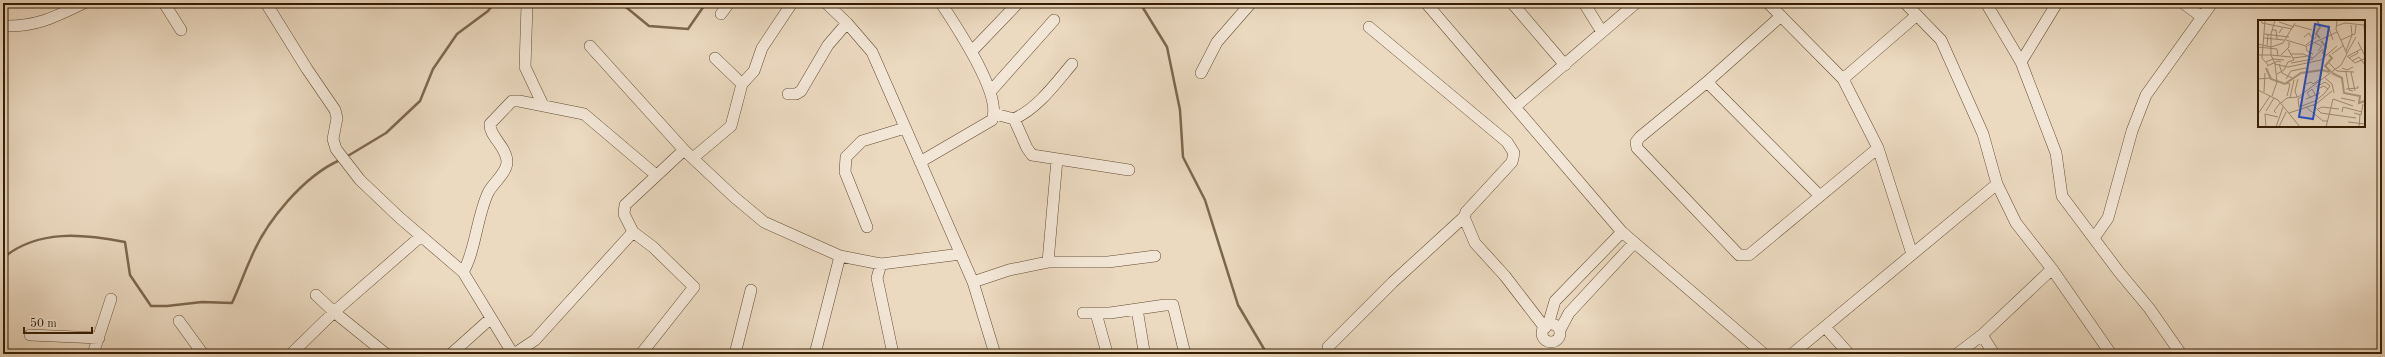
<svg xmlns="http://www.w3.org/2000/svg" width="2385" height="357" font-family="'Old Standard TT',serif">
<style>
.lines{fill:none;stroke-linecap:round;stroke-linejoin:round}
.stream{stroke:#7d674c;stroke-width:2.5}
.minor-casing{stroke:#624b30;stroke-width:12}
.minor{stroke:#f2e6d6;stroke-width:11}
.inset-river{fill:none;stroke:#ad997f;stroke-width:2}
.inset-road{fill:none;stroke:#a28d73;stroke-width:1}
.view{fill:#1d4ed8;fill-opacity:0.15;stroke:#1d4ed8;stroke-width:2}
.inset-edge{fill:none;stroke:#341c00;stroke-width:2}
</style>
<rect width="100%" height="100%" fill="#ebd9c0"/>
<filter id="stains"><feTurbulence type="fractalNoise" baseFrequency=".005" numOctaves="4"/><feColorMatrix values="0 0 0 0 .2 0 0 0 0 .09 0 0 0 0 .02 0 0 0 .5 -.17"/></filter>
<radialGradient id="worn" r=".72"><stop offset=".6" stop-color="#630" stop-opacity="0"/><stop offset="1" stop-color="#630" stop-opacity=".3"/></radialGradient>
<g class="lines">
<path class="stream" d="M621 3 649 26 688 29 706 3
M1140 3 1167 47 1180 110 1183 157 1205 200 1238 305 1267 354
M346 157 386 133 420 101 433 69 457 34 488 11 494 3
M3 258C38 229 83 234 125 242L130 275 151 306H167L202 302 232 303C239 288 244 273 251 258 266 221 304 176 340 160"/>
<g class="minor-casing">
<path id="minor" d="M164 3 181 30
M266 3 307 69 335 110 337 118 333 139 336 149 360 180 400 218 463 272 513 354
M826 3 847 23 872 52 973 282 995 354
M1426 3 1622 232 1764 354
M1512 3 1565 65
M1584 3 1602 32
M1768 3 1843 79 1878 148 1912 254
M1905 3 1941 40 1983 134 1997 184 2016 223 2052 269 2111 354
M1986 3 2021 62 2056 153 2062 196 2119 272 2149 308 2181 354
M2183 3 2202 17
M527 5 525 67 543 105
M721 14 729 3
M1781 16 1707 82 1640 137 1636 142 1637 148 1739 255H1749L1878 148
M3 26C36 27 55 17 84 3
M590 46 684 150 734 197 764 222 840 256 881 264 961 254
M972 51 1018 3
M715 58 742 84
M2021 62 2057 3
M1201 73 1217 42 1251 3
M1843 79 1917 15
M1707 82 1820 196
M990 92 1054 20
M788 94H796L801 91 828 45 847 23
M1516 106 1636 3
M995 114 1014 119C1038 108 1055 84 1072 64
M1014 119 1027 148 1032 155 1129 170
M693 158 731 126 742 84 754 71 762 48 792 3
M920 162 992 120C1003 95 956 26 941 3
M1464 217 1475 243 1505 276 1545 328
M867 227 845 172 846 157 862 141 905 128
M2094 238 2108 218 2132 131 2146 95 2212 3
M1048 262 1057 159
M881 264 877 278 893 354
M463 272C475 253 477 216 488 193 492 184 507 173 507 162 507 147 489 136 490 124L512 101H519L584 114 656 175
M973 282 1009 270 1048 262H1108L1155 256
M316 295 334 312 386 354
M1137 309 1144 351
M1083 313H1110L1165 305H1173L1185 354
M1096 313 1107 353
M179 321 203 354
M1542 333a9 9 0 1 1 18 0a9 9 0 1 1-18 0Z
M1548 325 1555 301 1622 232
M1825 327 1849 354
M1560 330 1569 313 1634 243
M30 335 99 338
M1982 335 1994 354
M1328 347 1393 282 1464 217 1466 212 1512 162 1514 153 1507 142 1369 27
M93 354 111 299
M291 354 334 312 420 237
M451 354 490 319
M514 354 535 340 633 232
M641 354 694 287 653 247 633 232 624 214 625 205 684 150
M735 354 751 290
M815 354 840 256
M1792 354 1997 184
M1957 354 1982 335 2052 269"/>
</g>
<use href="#minor" class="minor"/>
</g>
<g transform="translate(2258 20)">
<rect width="107" height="107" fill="#ebd9c0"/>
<path class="inset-river" d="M59 0 62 7 58 14 62 18M63 21 68 27 65 33 68 35M71 35 74 38 67 46 73 52M8 48 13 59 27 64 43 53 64 50 71 52M74 53 84 58 86 73 102 76 101 83 107 81"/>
<path class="inset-road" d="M3 0 4 3 24 7M7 0 4 38 10 45M17 0 13 14V35L33 37M21 2 36 7M36 5 54 10M70 5 75 20M78 6 87 3 106 5 107 16M14 10H18L19 19M21 13 25 7 34 9M6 14 31 17M46 17 51 13 55 19M6 18 26 20M28 20 48 26 49 31 55 34M83 20 94 15 93 5M100 22 107 36M57 23 64 26 60 31M0 24 13 27 25 23 37 3M48 25 58 17M9 26 10 14M49 26 79 12M0 27 19 29 20 36M88 31 94 15 97 14 98 5M89 33 98 17M33 34H45L55 38M74 34 86 25M0 35H13L17 44 30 47 63 40 79 26M23 35 31 27V22M89 36 97 43 106 39M90 36 103 29M35 38 50 36M55 38 65 29M91 38 100 33 99 31M94 41 101 37 107 45M8 42 15 39 26 40M33 43 55 39M71 43 79 51 96 52M21 44 24 53 34 58M9 46 20 41 23 42M84 48 89 50 95 47M88 52 91 70 95 71M93 52 97 71M19 54 26 50 30 42 36 40 30 29M67 58 74 64 76 73M0 59 12 58M28 59 33 51 48 48M48 64 53 62 55 64 61 60M59 69 66 66 70 69M88 69 100 68V66M0 70 20 80 42 107M6 72 7 53M14 76 19 62 17 44M29 76 32 64 29 63M39 77 37 71 40 59M32 78 36 60M53 78 49 73 54 69 58 76M83 78 97 81M48 79 62 73M23 83 29 78 40 77 83 45 89 34 78 9 79 0M55 85 63 93 98 98M41 87 57 81 66 74 72 66 67 62 58 67M41 87 40 79 46 75M48 87 65 101H70M60 89 64 87 81 89M8 91 16 78M84 92 85 87 104 92M18 93 16 91 22 83M31 93 58 84 74 71M96 93 103 95 105 84M0 94 12 76M90 102 107 104M8 107 7 94 20 97M18 107 25 87M21 107 28 92M68 107 75 79 95 86M101 107 102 95"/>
<path class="view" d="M57 4 71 7 55 99 41 97Z"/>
<rect width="107" height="107" class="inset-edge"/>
</g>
<rect width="2385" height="357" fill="none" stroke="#ebd9c0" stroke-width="16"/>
<rect x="4" y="4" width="2377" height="349" fill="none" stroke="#341c00" stroke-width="2"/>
<rect x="8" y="8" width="2369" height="341" fill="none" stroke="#341c00"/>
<path d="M24 327v6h68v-6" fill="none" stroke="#341c00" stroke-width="2"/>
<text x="30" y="327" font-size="12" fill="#341c00" stroke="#f2e6d6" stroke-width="3" paint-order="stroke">50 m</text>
<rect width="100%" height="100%" filter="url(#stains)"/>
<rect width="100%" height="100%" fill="url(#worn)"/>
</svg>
